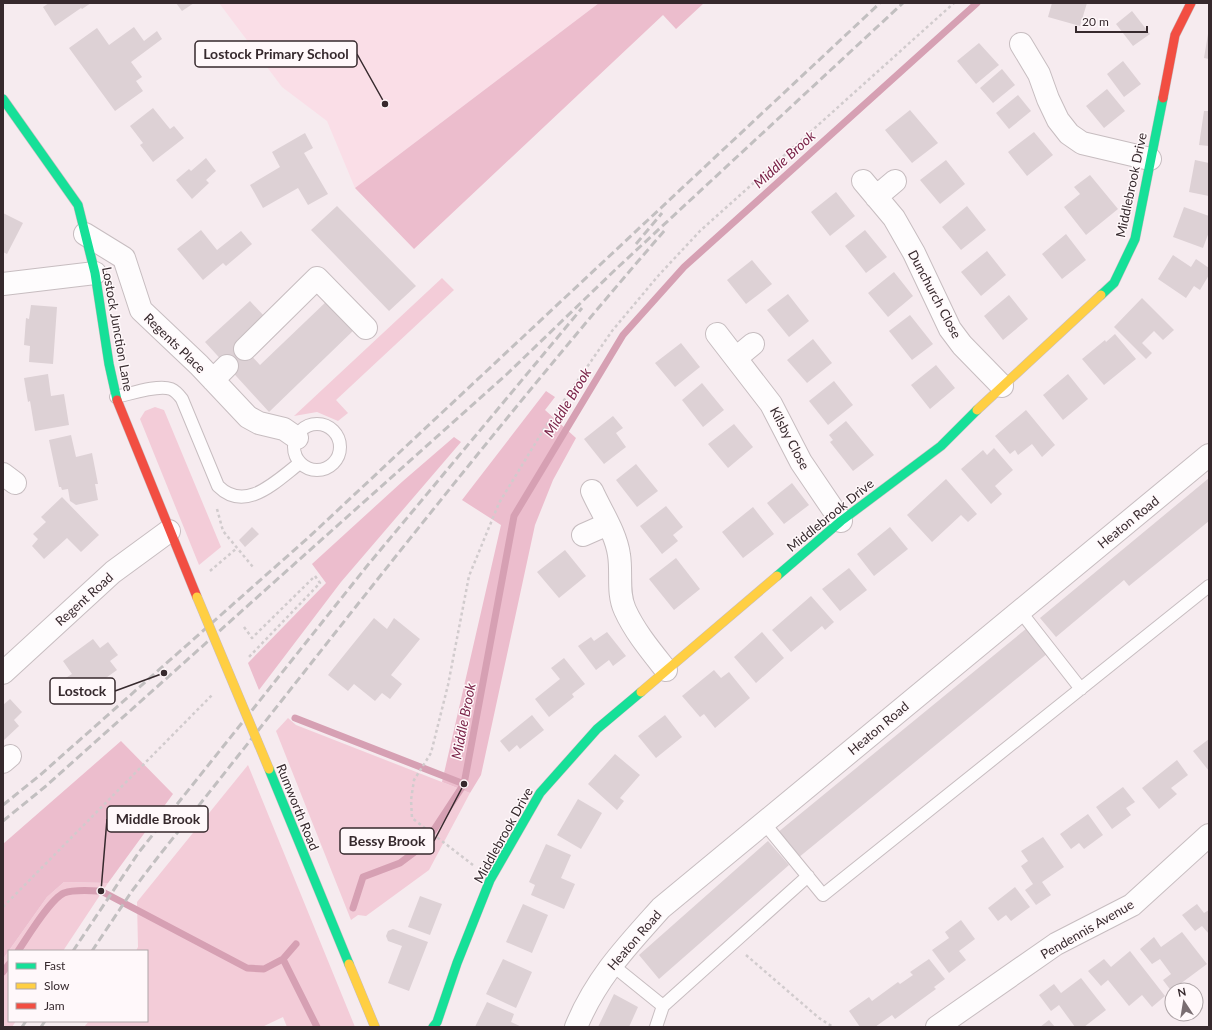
<svg xmlns="http://www.w3.org/2000/svg" width="1212" height="1030" font-family="Lato,sans-serif">
<style>
.built{fill:#fadee7}
.green{fill:#f3ccd8}
.forest{fill:#ecbdcd}
.lines{fill:none;stroke-linecap:round;stroke-linejoin:round}
.stream{stroke:#d6a0b3;stroke-width:7}
.building{fill:#ddd1d5}
.lane-casing{stroke:#c7bdc0;stroke-width:14}
.street-casing{stroke:#c7bdc0;stroke-width:24}
.fast-casing{stroke:#c7bdc0;stroke-width:10}
.slow-casing{stroke:#c7bdc0;stroke-width:10}
.jam-casing{stroke:#c7bdc0;stroke-width:10}
.path{stroke:#d1cbcd;stroke-width:2.5;stroke-dasharray:3 3;stroke-linecap:butt}
.lane{stroke:#fefcfd;stroke-width:12}
.street{stroke:#fefcfd;stroke-width:22}
.fast{stroke:#16e098;stroke-width:9}
.slow{stroke:#ffcf43;stroke-width:9}
.jam{stroke:#f24e42;stroke-width:9}
.rail{stroke:#c2bfc0;stroke-width:3;stroke-dasharray:8 4;stroke-linecap:butt}
.slow-bridge-casing{stroke:#c7bdc0;stroke-width:10;stroke-linecap:butt}
.slow-bridge{stroke:#ffcf43;stroke-width:9}
.labels{text-anchor:middle;dominant-baseline:central;stroke-width:3;stroke-linejoin:round;paint-order:stroke}
.street-label{font-size:13px;fill:#36292d;stroke:#fff8fa}
.water-label{font-size:14px;font-style:italic;fill:#7a2348;stroke:#fff8fa}
.leader{fill:none;stroke:#36292d;stroke-width:1.5}
.callout-dot{fill:#36292d;stroke:#fff8fa;stroke-width:1.5}
.callout{fill:#fff8fa;stroke:#36292d;stroke-width:1.5}
.callout-label{font-size:14px;text-anchor:middle;font-weight:bold;fill:#36292d}
</style>
<rect width="100%" height="100%" fill="#f6ebef"/>
<path class="built" d="M219 3H599L355 188 327 121 282 87Z"/>
<path class="green" d="M442 278 454 290 336 400 348 413 338 421 317 412 294 416Z
M155 407 164 410 221 547 199 565 140 419 145 411Z
M288 718 296 725 470 793 429 870 366 916 358 915 351 920 276 731Z
M248 765 355 1027H287L283 1017 262 1027H84L89 1021H147V951H136L138 947 137 902Z
M64 882 108 883 63 951H9V1021H16L12 1027H3V959L47 897Z"/>
<path class="forest" d="M599 3H704L676 29 663 15 414 249 355 188Z
M546 391 555 397 545 410 576 438 553 480 535 525 481 775 470 793 442 782 501 525 462 500Z
M454 437 461 442 341 582 259 690 248 663 326 583 312 564 403 481Z
M121 741 173 794 108 883 64 882 47 897 3 959V844Z"/>
<g class="lines">
<path class="stream" d="M295 718 464 784
M353 908 363 877 400 863 424 845 464 784 514 516 623 335 684 267 977 3
M18 951C27 938 50 899 64 893 75 889 89 891 101 891L247 968 264 969 283 959 296 944
M283 959 317 1027
M3 972 9 964"/>
</g>
<path class="building" d="M49 3H91L82 9 81 8 55 26 43 7Z
M176 3H194L182 11Z
M1052 3H1087L1080 26 1048 17Z
M1132 11 1150 34 1133 46 1116 24Z
M134 27 144 41 157 31 162 39 131 62 142 77 136 81 143 91 115 111 69 48 97 28 109 45Z
M1208 34H1209V59L1204 58Z
M979 43 999 65 976 84 957 61Z
M1123 61 1141 84 1124 97 1107 74Z
M1002 69 1015 85 993 103 980 88Z
M1107 89 1125 111 1104 128 1086 106Z
M1018 95 1031 111 1009 129 996 113Z
M153 108 170 129 174 126 184 138 153 162 140 145 143 143 130 126Z
M910 110 938 143 912 163 885 130Z
M1204 111H1209V146L1199 145Z
M1034 132 1053 155 1027 176 1008 152Z
M305 133 313 148 304 153 328 194 308 205 298 188 263 208 250 185 280 167 272 152Z
M206 158 216 171 206 180 209 183 192 199 176 180 189 169 191 171Z
M946 160 965 184 940 204 920 180Z
M1195 160 1209 163V196L1189 192Z
M1090 175 1118 209 1086 235 1064 207 1080 194 1074 187Z
M836 192 855 216 830 236 811 212Z
M337 206 416 286 389 311 311 230Z
M967 206 986 230 961 250 942 227Z
M1184 207 1209 216V232L1203 248 1173 237Z
M3 213 23 223 7 254 3 252Z
M201 230 217 250 241 231 252 244 226 266 223 263 203 280 177 249Z
M865 230 887 257 866 273 845 246Z
M1066 234 1086 260 1062 279 1042 254Z
M987 251 1006 275 981 296 961 272Z
M1173 255 1191 267 1196 259 1209 268V275L1200 290 1194 286 1186 298 1158 279Z
M752 260 772 284 746 304 727 280Z
M894 272 913 296 888 317 868 293Z
M788 294 809 321 789 337 767 310Z
M1009 295 1028 319 1003 340 984 316Z
M1142 298 1174 330 1163 340 1154 331 1142 343 1152 353 1146 359 1114 327Z
M329 299 357 327 269 412 205 342 250 301 265 317 238 341 260 365Z
M31 305 57 307 53 364 29 362 30 346 24 345 26 318 29 319Z
M910 315 933 344 912 360 889 331Z
M1115 334 1136 359 1104 385 1082 359 1105 340 1106 342Z
M813 339 832 363 807 383 787 360Z
M681 343 700 367 675 387 655 363Z
M936 365 955 388 930 409 911 385Z
M48 374 51 396 64 394 69 425 35 431 30 401 28 402 24 378Z
M1068 374 1088 399 1063 420 1043 395Z
M834 381 853 405 828 425 809 401Z
M702 383 724 410 703 427 682 400Z
M1026 410 1055 445 1042 457 1032 444 1018 455 1015 450 1010 454 995 436Z
M613 416 623 428 616 433 626 447 604 464 584 439Z
M846 421 874 455 853 471 830 442 833 440 829 435Z
M734 424 753 447 728 468 708 444Z
M71 435 76 457 92 453 98 484H95L98 500 76 505 70 501 68 489 62 490 61 487H59L49 440Z
M994 448 1013 470 995 486 1002 494 991 504 961 469 983 450 987 455Z
M636 464 658 491 637 507 616 480Z
M1209 478V521L1129 586 1124 580 1056 637 1040 618Z
M946 479 977 514 968 522 961 515 932 542 907 515Z
M792 483 809 505 784 524 767 503Z
M62 497 99 535 81 552 67 538 44 559 32 546 38 539 33 534 46 522 41 517Z
M666 506 683 527 673 535 678 541 662 554 640 526Z
M753 507 774 534 743 558 722 532Z
M252 527 259 534 245 547 239 540Z
M890 527 908 549 874 576 857 554Z
M565 550 586 576 559 598 537 572Z
M676 558 700 589 674 610 649 579Z
M849 568 867 590 840 611 822 589Z
M811 596 834 622 825 630 822 626 791 652 772 630Z
M374 618 387 629 394 618 420 639 391 675 402 684 390 699 382 693 375 701 354 684 348 691 328 675Z
M1027 628 1048 653 798 858 777 833Z
M607 632 626 656 613 666 609 660 596 670 578 646 591 637 594 641Z
M762 632 784 658 756 683 734 657Z
M93 639 100 648 108 642 118 655 110 661 117 670 78 698 64 679 72 674 63 661Z
M564 658 585 684 572 694 574 697 549 717 535 699 560 679 551 668Z
M714 670 721 678 729 672 750 698 715 728 704 714 700 717 682 696Z
M10 699 22 712 14 720 19 726 3 741V705Z
M532 715 544 730 520 749 517 745 509 752 500 741Z
M665 715 682 737 656 758 638 736Z
M1209 739V771L1193 751Z
M615 754 640 775 620 798 624 801 617 810 588 784Z
M1177 760 1188 775 1171 788 1177 794 1159 809 1142 788Z
M1123 787 1135 802 1126 808 1131 815 1112 829 1096 807Z
M578 799 602 813 581 849 557 835Z
M1088 814 1103 835 1084 849 1079 843 1071 849 1060 834Z
M1043 837 1064 867 1042 882 1051 895 1036 905 1025 890 1033 884 1021 866 1028 861 1021 851Z
M768 841 789 865 659 979 639 955Z
M546 844 571 855 561 878 575 884 564 909 531 895 535 885 529 882Z
M1015 887 1030 907 1011 921 1006 915 998 921 988 908Z
M420 896 442 904 430 935 408 927Z
M523 904 548 915 532 953 506 942Z
M1197 904 1204 913 1209 910V934L1202 926 1195 931 1182 915Z
M961 920 975 939 959 951 966 960 949 973 932 950 949 938 945 932Z
M393 929 428 942 409 991 388 983 402 946 388 941 386 936 388 931Z
M1182 932 1207 964 1172 990V992L1163 980 1171 974 1160 959 1152 964 1140 949 1154 937 1161 947Z
M1130 951 1165 996 1152 1007 1142 995 1129 1006 1108 980 1101 986 1088 971 1104 959 1111 967Z
M503 959 532 972 516 1008 486 994Z
M929 959 945 979 934 987 936 989 895 1019 892 1015 875 1027H860L849 1011 869 997 872 1001 898 982 900 984 913 975 910 972Z
M1081 978 1106 1010 1084 1027H1075L1059 1005 1051 1011 1039 995 1054 984 1061 993Z
M614 994 638 1007 629 1027H598Z
M487 1002 514 1014 511 1022 522 1027H475Z
M1049 1020 1055 1027H1040Z"/>
<g class="lines">
<g class="lane-casing">
<path id="lane" d="M116 397C130 394 158 384 171 389 176 391 179 395 182 399L218 486C246 514 277 480 300 463
M294 447a23 23 0 1 1 46 0a23 23 0 1 1-46 0Z
M1020 611 1081 689
M764 823 823 895 1209 586
M611 964 663 1006
M656 1027 663 1006 808 876"/>
</g>
<g class="street-casing">
<path id="street" d="M1021 44 1039 74 1048 99 1058 120 1069 134 1082 143 1150 159
M863 181 894 218 914 253 950 329 962 345 1002 386
M876 197 895 181
M85 234 124 258 141 310 199 365 248 417 259 423 284 429 297 438
M3 284 95 273
M717 334 771 404 801 462 841 521
M245 349 317 278 366 328
M736 358 753 344
M213 380 227 366
M3 474 15 483
M592 491C601 511 616 533 619 555 622 573 617 593 625 610 635 632 651 651 666 670
M583 535 608 524
M3 673 113 572 169 531
M3 762 10 756
M576 1027C596 978 627 946 661 908L1209 455
M937 1027 1056 944 1132 905 1209 835"/>
</g>
<g class="fast-casing">
<path id="fast" d="M3 99 78 205 95 273 109 364 117 400
M1101 295 1114 283 1135 239 1163 98
M777 576 841 521 941 446 977 410
M269 769 349 964
M433 1027 437 1022 457 963 490 880 540 793 597 729 641 692"/>
</g>
<g class="slow-casing">
<path id="slow" d="M977 410 1101 295
M641 692 777 576
M349 964 375 1027"/>
</g>
<g class="jam-casing">
<path id="jam" d="M1163 98 1175 35 1191 3
M117 400 197 597"/>
</g>
<path class="path" d="M217 509 223 531 253 567
M210 571 237 548
M244 627 252 638 315 576 320 583 247 659
M473 865 412 818 411 800 414 780 431 753 448 685 469 576 499 503 544 429 612 331 658 276 700 231 954 3
M3 907 213 694
M746 955 819 1018 833 1027"/>
<use href="#lane" class="lane"/>
<use href="#street" class="street"/>
<use href="#fast" class="fast"/>
<use href="#slow" class="slow"/>
<use href="#jam" class="jam"/>
<path class="rail" d="M636 244 662 213
M3 805 39 776 309 537 880 3
M3 821 46 786 507 374 616 269 903 3
M73 951 139 852 367 566 582 308
M92 951 132 891 158 857C325 647 489 433 665 230
M22 1027 26 1021
M41 1027 45 1021"/>
<g class="slow-bridge-casing">
<path id="slow-bridge" d="M197 597 269 769"/>
</g>
<use href="#slow-bridge" class="slow-bridge"/>
</g>
<g class="labels">
<g class="street-label">
<text transform="translate(1131 185) rotate(-78)">Middlebrook Drive</text>
<text transform="translate(935 294) rotate(62)">Dunchurch Close</text>
<text transform="translate(118 329) rotate(80)">Lostock Junction Lane</text>
<text transform="translate(175 343) rotate(44)">Regents Place</text>
<text transform="translate(790 438) rotate(62)">Kilsby Close</text>
<text transform="translate(830 515) rotate(-39)">Middlebrook Drive</text>
<text transform="translate(1128 522) rotate(-39)">Heaton Road</text>
<text transform="translate(84 599) rotate(-42)">Regent Road</text>
<text transform="translate(878 728) rotate(-40)">Heaton Road</text>
<text transform="translate(298 807) rotate(68)">Rumworth Road</text>
<text transform="translate(503 835) rotate(-61)">Middlebrook Drive</text>
<text transform="translate(1087 929) rotate(-30)">Pendennis Avenue</text>
<text transform="translate(634 940) rotate(-49)">Heaton Road</text>
</g>
<g class="water-label">
<text transform="translate(784 159) rotate(-42)">Middle Brook</text>
<text transform="translate(567 402) rotate(-59)">Middle Brook</text>
<text transform="translate(463 721) rotate(-79)">Middle Brook</text>
</g>
</g>
<path class="leader" d="M385 104L357 54M164 673L115 691M101 891L107 819M464 784L434 841"/>
<g class="callout-dot">
<circle cx="385" cy="104" r="4"/>
<circle cx="164" cy="673" r="4"/>
<circle cx="101" cy="891" r="4"/>
<circle cx="464" cy="784" r="4"/>
</g>
<g class="callout">
<rect x="195" y="41" width="162" height="26" rx="4"/>
<rect x="50" y="678" width="65" height="26" rx="4"/>
<rect x="107" y="806" width="101" height="26" rx="4"/>
<rect x="340" y="828" width="94" height="26" rx="4"/>
</g>
<g class="callout-label">
<text x="276" y="59">Lostock Primary School</text>
<text x="82" y="696">Lostock</text>
<text x="158" y="824">Middle Brook</text>
<text x="387" y="846">Bessy Brook</text>
</g>
<rect width="1212" height="1030" fill="none" stroke="#36292d" stroke-width="8"/>
<rect x="8" y="950" width="140" height="72" fill="#fff8fa" stroke="#afa5a8"/>
<rect x="16" y="963" width="20" height="6" fill="#16e098" stroke="#afa5a8"/>
<text x="44" y="970" font-size="12" fill="#36292d">Fast</text>
<rect x="16" y="983" width="20" height="6" fill="#ffcf43" stroke="#afa5a8"/>
<text x="44" y="990" font-size="12" fill="#36292d">Slow</text>
<rect x="16" y="1003" width="20" height="6" fill="#f24e42" stroke="#afa5a8"/>
<text x="44" y="1010" font-size="12" fill="#36292d">Jam</text>
<g transform="translate(1184 1002) rotate(348)"><circle r="19" fill="#fff8fa" stroke="#afa5a8"/>
<path d="M0-3L7 15L0 10L-7 15Z" fill="#796d71"/>
<text y="-6" font-size="11" font-weight="bold" text-anchor="middle" fill="#36292d">N</text>
</g>
<path d="M1076 26v6h71v-6" fill="none" stroke="#36292d" stroke-width="2"/>
<text x="1082" y="26" font-size="12" fill="#36292d" stroke="#fff8fa" stroke-width="3" paint-order="stroke">20 m</text>
</svg>
